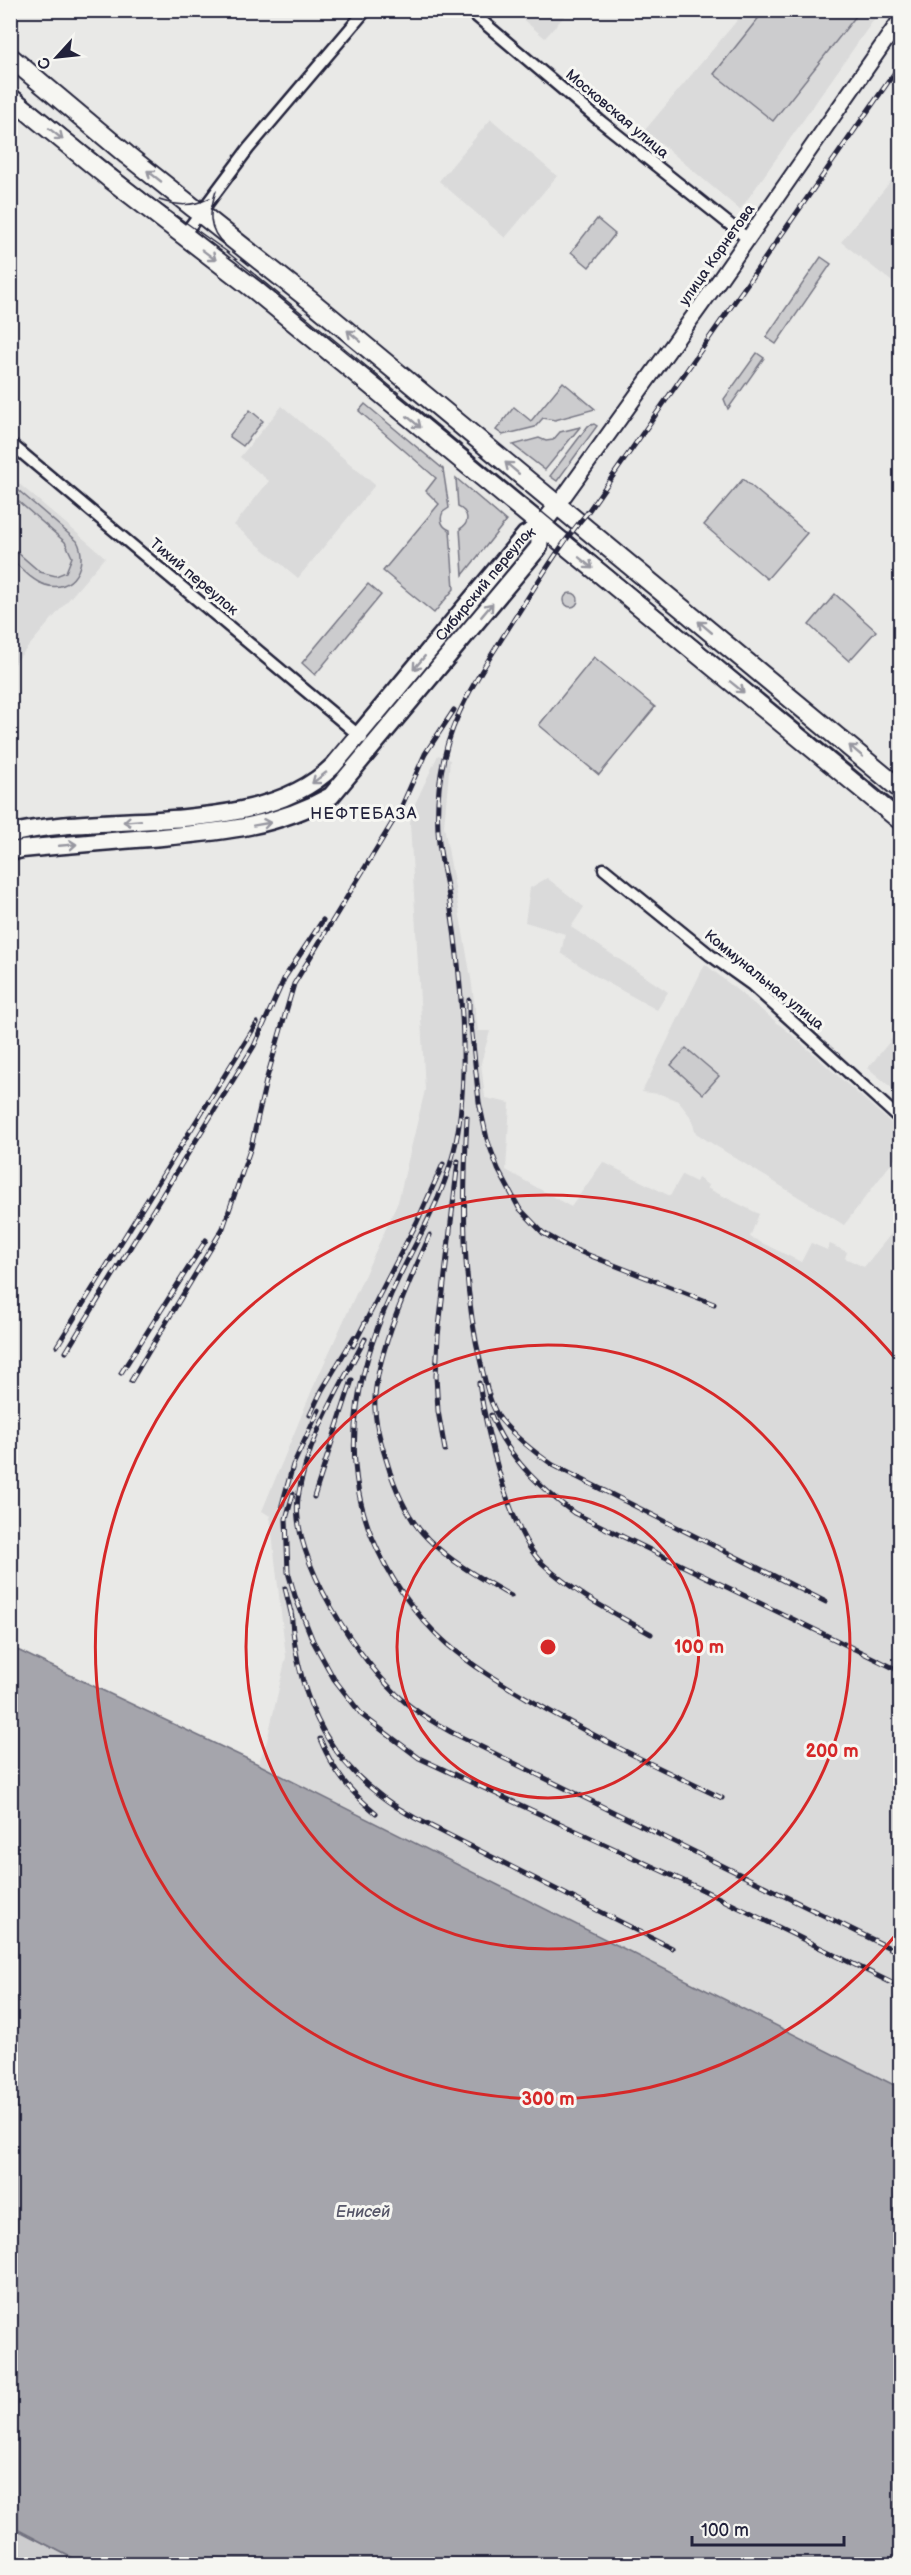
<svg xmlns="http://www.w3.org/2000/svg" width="911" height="2575" font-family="'Balsamiq Sans',sans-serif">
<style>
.built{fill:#dadada}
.green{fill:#ccccce;stroke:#777784;stroke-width:1.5}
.water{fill:#a5a5ac;stroke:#71717f;stroke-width:1.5}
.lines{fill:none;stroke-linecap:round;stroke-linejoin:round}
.street-casing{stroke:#22223b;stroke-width:15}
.secondary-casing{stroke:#22223b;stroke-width:18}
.primary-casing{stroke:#22223b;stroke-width:21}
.highway-casing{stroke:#22223b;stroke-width:22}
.street{stroke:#f6f6f2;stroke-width:10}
.secondary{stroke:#f6f6f2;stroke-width:14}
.primary{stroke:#f6f6f2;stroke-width:16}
.highway{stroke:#f6f6f2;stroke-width:18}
.tram{stroke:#22223b;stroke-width:1.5}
.rail-casing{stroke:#22223b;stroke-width:5}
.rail{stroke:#f6f6f2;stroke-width:3;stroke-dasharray:9;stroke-linecap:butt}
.oneway{stroke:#9797a0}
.ring{fill:none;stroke:#d62828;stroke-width:3}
.labels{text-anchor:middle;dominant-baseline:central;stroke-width:6;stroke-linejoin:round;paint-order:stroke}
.street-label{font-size:15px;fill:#22223b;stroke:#f6f6f2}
.neighbourhood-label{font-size:16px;letter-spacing:1.5px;fill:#22223b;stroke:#f6f6f2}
.water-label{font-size:16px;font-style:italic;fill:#565668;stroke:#f6f6f2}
.centre{fill:#d62828;stroke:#f6f6f2;stroke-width:3}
.ring-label{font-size:18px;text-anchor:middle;font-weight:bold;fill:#d62828;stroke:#f6f6f2;stroke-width:6;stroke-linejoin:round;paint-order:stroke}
</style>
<rect width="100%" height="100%" fill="#e9e9e7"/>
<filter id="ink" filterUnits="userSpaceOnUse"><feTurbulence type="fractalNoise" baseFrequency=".0167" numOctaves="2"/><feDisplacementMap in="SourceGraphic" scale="12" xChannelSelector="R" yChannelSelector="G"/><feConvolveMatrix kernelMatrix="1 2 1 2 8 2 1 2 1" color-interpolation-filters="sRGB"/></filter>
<g filter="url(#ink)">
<path class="built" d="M513 11H569L545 38Z
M745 11H880L740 210 645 130Z
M491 119 557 176 505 238 439 181Z
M900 170V288L841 242Z
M282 406 375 485 298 578 234 525 269 481 240 457Z
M11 477 105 557 11 667Z
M438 755 450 760 444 826 471 978 478 1031H490L481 1063 485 1098 510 1103 506 1170 571 1207 603 1162 670 1196 682 1175 696 1182 698 1178 708 1185 707 1188 759 1214 750 1237 801 1262 811 1243 827 1250 830 1244 847 1252 845 1258 864 1267 900 1223V2088L258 1764 267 1741 286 1657 270 1516 262 1511 312 1390 398 1202 425 1090 410 823 413 808Z
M547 878 584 907 571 927 668 992 657 1010 599 978 561 953 565 934 525 922 530 888Z
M705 964 791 1034 900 1131V1152L844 1225 708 1141 696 1133 690 1116 678 1101 660 1094 642 1092Z
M900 1029V1095L868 1068Z"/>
<path class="green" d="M764 11H860L773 121 714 74Z
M597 219 615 234 589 267 571 252Z
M821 257 831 264 776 344 766 337Z
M757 353 764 358 728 409 724 399Z
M563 382 595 409 555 420 543 418 535 427 503 435 496 430 514 407 531 421Z
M365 404 443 469 449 508 443 512C439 520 442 527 450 530L454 589 434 613 383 571 439 504 426 491 436 478 359 411Z
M250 410 263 421 243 446 229 436Z
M594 424 597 426 557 481 550 476 588 426Z
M580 427 545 470 513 445 539 438 546 441 553 440 560 432Z
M456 478 506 521 463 575 460 529C470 523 469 512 458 507Z
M743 479 807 533 767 579 704 525Z
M11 484 77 541C89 563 73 594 45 585 32 581 21 568 11 559V547L40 572 56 576 66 572 72 557 65 542 11 495Z
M368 584 381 595 315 675 302 663Z
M564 600a7 7 0 1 1 14 0a7 7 0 1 1-14 0Z
M835 594 876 631 849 661 809 625Z
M594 657 655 707 599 775 539 725Z
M686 1048 719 1076 703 1094 671 1065Z
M10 2526 84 2564H11Z"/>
<path class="water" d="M11 1647 258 1764 900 2088V2564H84L11 2526Z"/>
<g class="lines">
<g class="street-casing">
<path id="street" d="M469 10 599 120 748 239
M183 236 248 149 366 10
M10 443 362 738
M604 869 710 955 752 985 900 1119"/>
</g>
<g class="secondary-casing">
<path id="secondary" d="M557 506 720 279 900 20"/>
</g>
<g class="primary-casing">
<g id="primary">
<path id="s1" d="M10 834C106 810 260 839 333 766L525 535 541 526 557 506"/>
<path d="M10 852 22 849C65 845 108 841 150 838 215 832 273 829 331 796L539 547 541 526"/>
</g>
</g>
<g class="highway-casing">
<path id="highway" d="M10 57 127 155 311 301 900 789
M10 97 108 177 255 290 900 820"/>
</g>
<use href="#street" class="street"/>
<use href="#secondary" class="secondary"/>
<use href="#primary" class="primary"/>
<use href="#highway" class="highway"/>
<path class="tram" d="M10 85 150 197 226 251 349 352 900 809
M216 191C209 212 207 229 225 245
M159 200C178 206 191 207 210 198"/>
<g class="rail-casing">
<path id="rail" d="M469 1000V1024
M470 1015 479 1102 487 1139 498 1169 519 1208 543 1233 568 1247 714 1304
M467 1117C463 1201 461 1286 482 1368 486 1385 490 1406 501 1420 516 1438 534 1452 553 1465L826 1602
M430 1235C410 1280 372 1361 375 1409 376 1430 384 1452 390 1472 399 1497 409 1520 428 1539 452 1563 482 1579 511 1596
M365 1339C339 1389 306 1441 298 1498 290 1557 360 1664 405 1702 419 1714 435 1723 451 1732L900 1953
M57 1346 257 1023
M353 1346 417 1222 443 1164
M66 1352 254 1046 285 977 323 920
M121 1373 206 1240
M131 1381 223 1228 251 1147 266 1081 294 984 400 810 425 754 454 710
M479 1383C486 1428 509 1533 543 1564 574 1593 614 1613 651 1634
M310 1415 322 1390 354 1337
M491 1415C506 1455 540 1488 574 1513L900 1671
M445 1450 438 1411 436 1376 438 1336 458 1161
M293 1494 286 1519 288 1572 295 1596 313 1641 334 1679 362 1715 419 1758 701 1889 900 1987
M314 1497 352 1380
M282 1505 293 1465 319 1410
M285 1588 292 1617
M291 1611C298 1705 331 1772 415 1818L672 1948
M320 1739C334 1772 348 1790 376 1813
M722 1798C657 1767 592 1736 530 1700 501 1683 472 1666 447 1644 415 1616 388 1576 372 1537 336 1449 360 1359 399 1277 422 1230 445 1194 456 1142 470 1073 461 973 450 903 447 883 441 863 439 843 436 815 438 785 444 758 455 707 486 664 513 621 537 584 559 546 587 513L900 65"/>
</g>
<use href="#rail" class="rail"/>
</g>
<defs><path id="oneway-shaft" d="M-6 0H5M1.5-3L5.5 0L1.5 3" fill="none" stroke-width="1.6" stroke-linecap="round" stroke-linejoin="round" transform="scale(1.5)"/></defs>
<g class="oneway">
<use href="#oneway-shaft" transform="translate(56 134) rotate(39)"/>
<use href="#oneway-shaft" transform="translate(154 176) rotate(-142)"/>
<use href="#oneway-shaft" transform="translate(209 255) rotate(37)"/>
<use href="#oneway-shaft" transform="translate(354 336) rotate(-140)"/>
<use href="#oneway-shaft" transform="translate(414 422) rotate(40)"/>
<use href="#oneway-shaft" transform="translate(512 468) rotate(-140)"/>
<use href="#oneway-shaft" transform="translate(586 563) rotate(39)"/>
<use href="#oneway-shaft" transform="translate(487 610) rotate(-50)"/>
<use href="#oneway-shaft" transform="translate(705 627) rotate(-140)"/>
<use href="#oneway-shaft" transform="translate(419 663) rotate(130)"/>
<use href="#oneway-shaft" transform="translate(737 687) rotate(39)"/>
<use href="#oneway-shaft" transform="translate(856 751) rotate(-140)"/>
<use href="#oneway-shaft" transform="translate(319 778) rotate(142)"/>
<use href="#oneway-shaft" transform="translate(132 821) rotate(175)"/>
<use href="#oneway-shaft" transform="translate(262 824) rotate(-10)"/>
<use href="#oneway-shaft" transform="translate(68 845) rotate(-5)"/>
</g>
</g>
<g class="ring">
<circle cx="548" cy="1647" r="151"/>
<circle cx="548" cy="1647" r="302"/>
<path d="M899 1931A452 452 0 1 1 899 1363"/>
</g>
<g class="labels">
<g class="street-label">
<text transform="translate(617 114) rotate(40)">Московская улица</text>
<text transform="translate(717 255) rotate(-55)">улица Корнетова</text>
<text transform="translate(194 577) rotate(40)">Тихий переулок</text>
<text stroke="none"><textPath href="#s1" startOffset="574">Сибирский переулок</textPath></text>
<text transform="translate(764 980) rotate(39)">Коммунальная улица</text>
</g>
<g class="neighbourhood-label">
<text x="364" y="814">НЕФТЕБАЗА</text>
</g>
<g class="water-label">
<text x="363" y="2212">Енисей</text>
</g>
</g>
<circle cx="548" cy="1647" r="9" class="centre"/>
<g class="ring-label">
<text x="699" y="1653">100 m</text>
<text x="832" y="1757">200 m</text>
<text x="548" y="2105">300 m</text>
</g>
<rect width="911" height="2575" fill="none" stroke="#f6f6f2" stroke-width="36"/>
<rect x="18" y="18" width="875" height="2539" fill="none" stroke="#22223b" stroke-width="2" filter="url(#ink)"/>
<g transform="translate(57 57) rotate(243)" stroke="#f6f6f2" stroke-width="4.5" paint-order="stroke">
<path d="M0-4.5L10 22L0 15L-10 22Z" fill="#22223b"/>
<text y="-9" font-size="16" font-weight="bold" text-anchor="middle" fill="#22223b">С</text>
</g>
<path d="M692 2536v9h152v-9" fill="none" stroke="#22223b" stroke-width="3"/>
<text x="701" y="2536" font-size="18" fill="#22223b" stroke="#f6f6f2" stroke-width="4.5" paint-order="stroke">100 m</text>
</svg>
